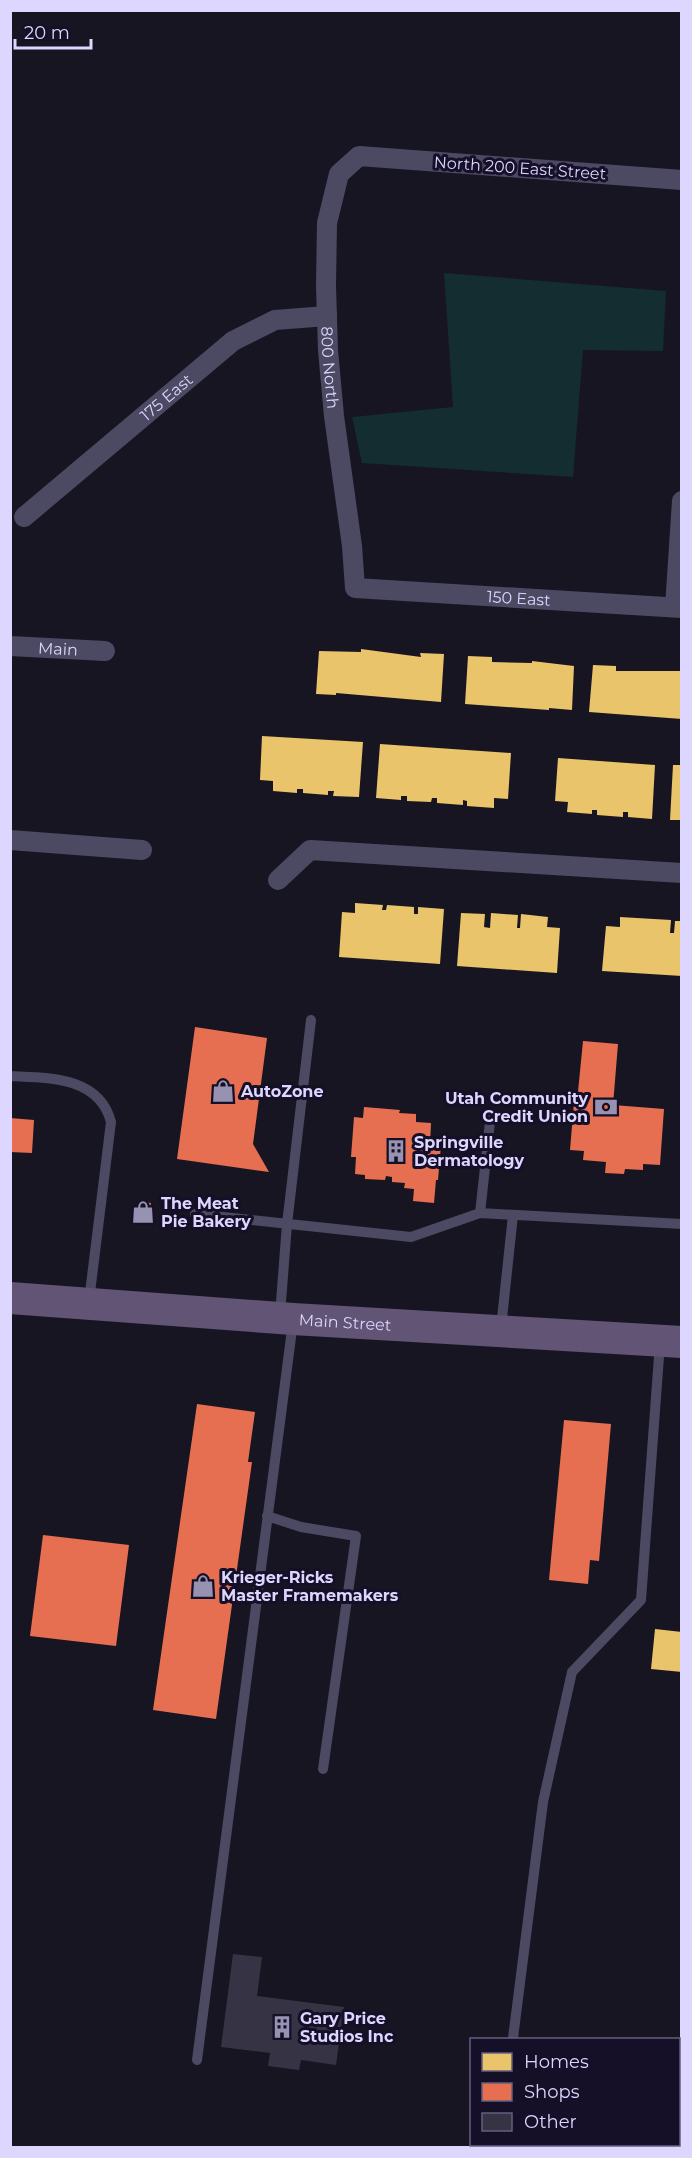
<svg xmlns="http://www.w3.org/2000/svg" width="692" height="2158" font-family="Montserrat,sans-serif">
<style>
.green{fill:#132d30}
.homes{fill:#e9c46a}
.shops{fill:#e76f51}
.building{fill:#363345}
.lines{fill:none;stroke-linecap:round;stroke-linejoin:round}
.lane{stroke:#4c4a63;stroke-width:10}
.street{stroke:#4c4a63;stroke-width:20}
.primary{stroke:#615474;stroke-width:32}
.labels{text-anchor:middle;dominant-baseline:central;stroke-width:6;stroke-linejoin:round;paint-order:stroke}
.street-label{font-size:16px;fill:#ddd6ff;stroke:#150f28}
.poi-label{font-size:16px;font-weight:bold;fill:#ddd6ff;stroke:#150f28;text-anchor:start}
</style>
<rect width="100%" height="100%" fill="#181522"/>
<path class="green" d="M444 273 666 291 663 351 583 350 573 477 362 463 352 417 453 407Z"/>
<path class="homes" d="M361 649 421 657 420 653 444 654 441 702 336 693V695L316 694 319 651 361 652Z
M468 656 492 657V662L532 663V661L574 666 572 710 549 708V710L465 704Z
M593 665 616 666V671H682V719L589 712Z
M262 736 363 742 359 797 333 796 334 791H328V795L303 793V789H297V793L273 791V781L260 780Z
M380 744 511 753 508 799 494 798V808L467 806V801L463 800V805L437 803V798H432L431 802 407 801V796H401V800L376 798Z
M558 758 655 765 652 819 628 817V812H623V817L597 815V810H592V814L567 812 568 802 555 801Z
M673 765H682V820H670Z
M355 903 383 905 382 910H386L387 905 414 907V914H418V907L444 909 440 964 339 957 342 912 355 913Z
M461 913 485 914 484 927 490 928 491 913 518 915 517 928H520L521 914 548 917 547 927 560 928 557 973 457 966Z
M620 917 671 920 670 933H674L675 921H682V976L602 971 606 926 620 927Z
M655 1629 682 1632V1672L651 1669Z"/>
<path class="shops" d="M195 1027 267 1038 253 1144 269 1172 177 1159Z
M583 1041 618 1044 613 1105 664 1109 660 1165 643 1164V1170L625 1169 624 1174 605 1173 606 1162 583 1160 584 1151 570 1150 574 1102H577Z
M364 1107 400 1110 399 1113 416 1114V1122L431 1123 430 1145H441L438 1180H436L434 1203 413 1201 414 1189 404 1188 405 1183 392 1182V1177L386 1176 385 1180 365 1179V1175L355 1174 356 1157H351L354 1117 363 1118Z
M10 1118 34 1120 32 1153 10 1152Z
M139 1201 151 1203 147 1223 135 1221Z
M197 1404 255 1412 248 1462H252L216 1719 153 1710Z
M564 1420 611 1424 599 1561 590 1560 588 1584 549 1580Z
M43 1535 129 1545 116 1646 30 1636Z"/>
<path class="building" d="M233 1954 262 1957 257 1996 344 2007 336 2065 301 2060 299 2070 268 2066 270 2053 221 2047Z"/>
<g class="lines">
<path class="lane" d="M10 1076C48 1078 99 1076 111 1122L89 1301
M480 1213 682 1224
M195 1214 411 1237 480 1213 491 1113
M280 1315 287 1224 311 1020
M501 1328 513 1215
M267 1516 301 1527 356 1536 323 1769
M513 2038 543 1802 572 1672 641 1600 660 1343
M197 2060 293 1322"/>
<g class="street">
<path id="s1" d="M682 180 359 156 339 174 327 223 326 286 328 350 334 416 352 546 355 588 682 608"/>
<path id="s2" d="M24 517 233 341 275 320 327 316"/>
<path d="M675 607 682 501"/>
<path id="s3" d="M10 646 105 651"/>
<path d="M10 840 142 850"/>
<path d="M278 880 310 850 682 873"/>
</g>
<path class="primary" id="s4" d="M10 1298 293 1319 682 1342"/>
</g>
<defs>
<g id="shop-bare" transform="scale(1.8)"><path d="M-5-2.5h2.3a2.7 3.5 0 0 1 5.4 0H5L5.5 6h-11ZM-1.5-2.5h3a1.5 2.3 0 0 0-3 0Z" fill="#9892b2" stroke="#150f28" stroke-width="2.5" paint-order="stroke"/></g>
<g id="bank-bare" transform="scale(1.8)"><path d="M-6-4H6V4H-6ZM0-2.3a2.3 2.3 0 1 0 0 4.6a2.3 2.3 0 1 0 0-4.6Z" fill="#9892b2" stroke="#150f28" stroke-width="2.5" paint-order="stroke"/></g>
<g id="building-bare" transform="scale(1.8)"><path d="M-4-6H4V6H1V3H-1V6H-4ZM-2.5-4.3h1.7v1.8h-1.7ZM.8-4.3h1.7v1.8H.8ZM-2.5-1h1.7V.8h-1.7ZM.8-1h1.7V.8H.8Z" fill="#9892b2" stroke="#150f28" stroke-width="2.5" paint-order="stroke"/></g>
</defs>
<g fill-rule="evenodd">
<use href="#shop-bare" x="223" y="1091"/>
<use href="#bank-bare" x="606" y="1107"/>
<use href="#building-bare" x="396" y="1151"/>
<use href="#shop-bare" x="143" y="1212"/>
<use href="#shop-bare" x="203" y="1586"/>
<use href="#building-bare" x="282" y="2027"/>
</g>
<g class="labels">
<g class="street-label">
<text transform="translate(520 168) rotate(4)">North 200 East Street</text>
<text stroke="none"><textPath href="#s1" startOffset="546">800 North</textPath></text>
<text stroke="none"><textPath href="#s2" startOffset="186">175 East</textPath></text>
<text stroke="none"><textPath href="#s1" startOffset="932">150 East</textPath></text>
<text stroke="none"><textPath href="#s3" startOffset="48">Main</textPath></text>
<text stroke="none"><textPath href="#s4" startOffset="336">Main Street</textPath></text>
</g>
<g class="poi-label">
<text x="241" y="1091">AutoZone</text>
<text x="588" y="1098" text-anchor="end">Utah Community<tspan x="588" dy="18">Credit Union</tspan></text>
<text x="414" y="1142">Springville<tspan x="414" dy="18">Dermatology</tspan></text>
<text x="161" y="1203">The Meat<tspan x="161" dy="18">Pie Bakery</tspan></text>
<text x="221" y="1577">Krieger-Ricks<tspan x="221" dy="18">Master Framemakers</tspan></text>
<text x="300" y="2018">Gary Price<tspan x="300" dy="18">Studios Inc</tspan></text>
</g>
</g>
<rect width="692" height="2158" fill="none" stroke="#ddd6ff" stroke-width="24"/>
<rect x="470" y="2038" width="210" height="108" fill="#150f28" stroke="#655f7e" stroke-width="1.5"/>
<rect x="482" y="2053" width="30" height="18" fill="#e9c46a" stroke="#655f7e" stroke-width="1.5"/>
<text x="524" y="2068" font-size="18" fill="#ddd6ff">Homes</text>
<rect x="482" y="2083" width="30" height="18" fill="#e76f51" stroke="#655f7e" stroke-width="1.5"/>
<text x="524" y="2098" font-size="18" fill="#ddd6ff">Shops</text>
<rect x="482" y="2113" width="30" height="18" fill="#363345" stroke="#655f7e" stroke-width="1.5"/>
<text x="524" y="2128" font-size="18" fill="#ddd6ff">Other</text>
<path d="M15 39v9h76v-9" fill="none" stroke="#ddd6ff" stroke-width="3"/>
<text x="24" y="39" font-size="18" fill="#ddd6ff" stroke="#150f28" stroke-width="4.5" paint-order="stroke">20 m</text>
</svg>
